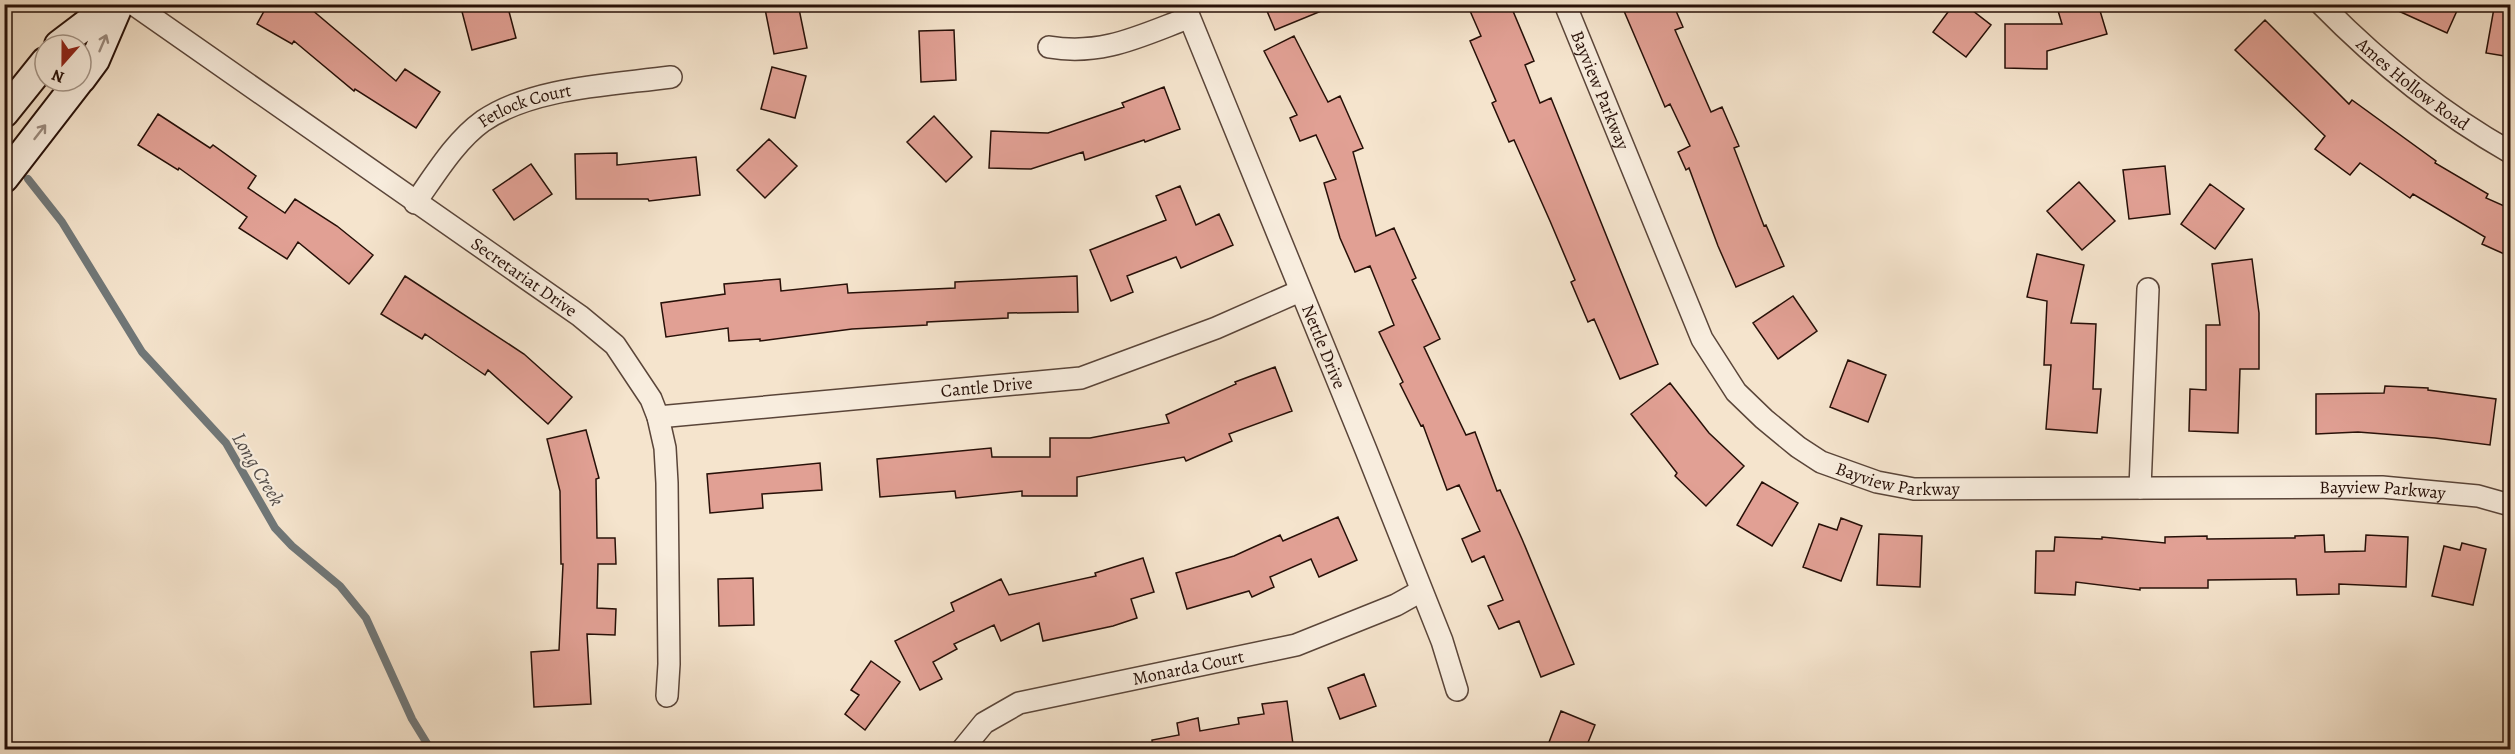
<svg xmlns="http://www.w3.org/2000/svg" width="2515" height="754" font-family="Alegreya,serif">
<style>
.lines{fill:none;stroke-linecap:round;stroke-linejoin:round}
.stream{stroke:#707778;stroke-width:8}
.building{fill:#e1a094;stroke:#271008;stroke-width:1.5}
.street-casing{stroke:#5a4539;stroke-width:24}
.secondary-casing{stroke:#271008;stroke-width:32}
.street{stroke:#f8edde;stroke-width:21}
.secondary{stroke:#f8edde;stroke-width:28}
.oneway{stroke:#9a8a7e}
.labels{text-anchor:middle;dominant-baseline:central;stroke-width:4.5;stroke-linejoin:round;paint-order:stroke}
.street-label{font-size:18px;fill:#271008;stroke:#f8edde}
.water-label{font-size:20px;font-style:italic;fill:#524c49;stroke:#f8edde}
</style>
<rect width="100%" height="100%" fill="#f5e4cd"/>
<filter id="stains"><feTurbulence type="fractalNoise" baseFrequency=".00333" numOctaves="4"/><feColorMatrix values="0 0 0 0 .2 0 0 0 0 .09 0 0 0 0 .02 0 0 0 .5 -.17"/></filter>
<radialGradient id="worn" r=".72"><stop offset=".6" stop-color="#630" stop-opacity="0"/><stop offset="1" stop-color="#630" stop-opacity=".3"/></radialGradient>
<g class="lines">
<path class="stream" d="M28 179 62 222 142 352 226 443 275 528 292 546 340 586 366 618 412 719 431 750"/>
</g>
<path class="building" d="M268 4H305L396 81 405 69 440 92 416 128 355 89 354 91 294 41 292 44 257 24Z
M460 4H507L516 38 472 50Z
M764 4H798L807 48 774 54Z
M1264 4H1336V5L1275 30Z
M1467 4H1510L1534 61 1525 65 1540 103 1551 98 1658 364 1620 379 1594 319 1588 322 1571 282 1575 280 1550 221 1514 140 1509 142 1492 103 1496 101 1470 41 1481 36Z
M1621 4H1673L1683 27 1675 30 1711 112 1722 107 1739 146 1734 148 1764 226 1766 225 1784 266 1736 287 1718 246 1689 168 1686 170 1678 152 1690 146 1670 104 1665 107Z
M1954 4H1964L1991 25 1966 57 1933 32Z
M2056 4H2098L2107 34 2047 51V69L2005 68V24H2062Z
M2383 4H2460L2447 33Z
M2494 8 2511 11V57L2486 53Z
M2265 20 2349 104 2352 100 2436 161 2435 163 2488 194 2486 198 2511 209V257L2482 244 2485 237 2413 194 2410 198 2360 163 2350 175 2315 149 2325 136 2235 50Z
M954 30 956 80 921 82 919 31Z
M1294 36 1328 102 1340 96 1363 148 1353 152 1376 236 1394 228 1416 278 1412 280 1440 339 1424 347 1466 435 1475 432 1497 491 1500 490 1522 539 1574 664 1541 677 1519 621 1499 629 1488 606 1503 600 1484 556 1472 562 1462 539 1480 531 1459 485 1447 490 1423 425 1421 426 1400 384 1403 382 1379 332 1394 325 1370 266 1355 272 1340 238 1324 183 1336 179 1316 135 1300 141 1290 118 1297 115 1264 51Z
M772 67 806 76 795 118 761 109Z
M1164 87 1180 129 1145 142 1144 140 1085 160 1083 152 1031 169 989 168 991 131 1048 133 1124 107 1122 103Z
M158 114 210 148 213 145 256 176 248 188 285 213 295 199 337 226 373 255 349 284 298 242 287 259 239 228 247 217 179 168 178 170 138 145Z
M934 116 972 157 946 182 907 142Z
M769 139 797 166 765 198 737 170Z
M617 153V165L696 157 700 195 649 201 648 199H576L575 154Z
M531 164 552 194 514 220 493 190Z
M2165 166 2170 214 2129 219 2123 170Z
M2079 182 2115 221 2082 250 2047 211Z
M2210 184 2244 209 2215 249 2181 224Z
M1180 186 1196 225 1219 214 1233 245 1181 268 1176 257 1127 276 1133 292 1111 301 1090 250 1166 220 1156 196Z
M2037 254 2084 265 2071 323 2096 324 2093 389H2101L2097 433 2046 429 2051 365H2044L2047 301 2027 297Z
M2252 259 2259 313V369H2240L2238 433 2189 431 2190 389 2206 390V325H2220L2212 264Z
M405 276 524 354 572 397 548 424 488 370 485 375 425 334 422 339 381 314Z
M1077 276 1078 312 1008 313V318L927 322V325L852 329 760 341V339L729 341 728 328 666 337 661 303 725 294 724 284 780 279 781 291 847 284 848 293 955 288V282Z
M1793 296 1817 331 1778 359 1753 323Z
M1848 360 1886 375 1868 422 1830 407Z
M1275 367 1292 411 1229 434 1232 441 1186 461 1184 457 1077 477V496H1022V491L956 498 955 491 880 497 877 459 991 448 992 457H1050V438H1090L1169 423 1166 415 1236 384 1235 382Z
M1670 383 1709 433 1744 466 1706 506 1675 476 1677 473 1631 414Z
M2385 386 2428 388V390L2496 399 2490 445 2435 438 2358 432 2316 434V394L2384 393Z
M586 430 599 478 596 479 597 538H615L616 564H598L597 608 616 609 615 635 587 634 591 704 534 707 531 652 559 650 563 564H561L560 491 547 439Z
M820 463 822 490 762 494 763 508 710 513 707 474Z
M1762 482 1798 503 1772 546 1737 525Z
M1338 517 1357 560 1319 577 1311 559 1270 577 1274 587 1252 597 1249 591 1187 609 1176 573 1234 556 1280 535 1283 541Z
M1841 518 1862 526 1841 581 1803 567 1819 524 1837 530Z
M1879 534 1922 536 1920 587 1877 585Z
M2324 535 2325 552 2365 551 2366 535 2408 537 2406 587 2339 584V594L2297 595 2296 579 2208 580V588H2140V590L2076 582 2075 595 2035 593 2036 551H2054L2055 537 2102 539V537L2165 543V537L2207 536V539L2295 538V536Z
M2462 543 2486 549 2473 605 2432 596 2444 546 2460 550Z
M1143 558 1154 592 1131 599 1137 618 1113 626 1043 641 1039 623 1001 641 994 625 954 644 957 649 933 662 942 679 920 690 895 641 954 611 951 603 1001 579 1009 595 1096 576 1095 573Z
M753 578 754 625 719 626 718 579Z
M871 661 900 682 865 730 845 714 859 695 851 690Z
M1364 674 1376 706 1340 719 1328 688Z
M1287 701 1293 744 1253 750H1153L1152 740 1179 735 1177 723 1198 718 1200 731 1239 724 1238 718 1264 714 1262 704Z
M1561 711 1595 725 1585 750H1546Z"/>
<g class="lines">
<g class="street-casing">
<g id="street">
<path id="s1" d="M133 4 580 316 615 345 651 399 658 417 665 448 667 483 669 664 667 696"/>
<path id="s2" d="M1184 4 1366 450 1442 641 1457 690"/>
<path id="s3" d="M1565 4 1702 339 1736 392 1764 419 1798 447 1821 462 1877 482 1914 489 2382 487 2478 496 2510 505"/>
<path id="s4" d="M2321 4C2377 61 2441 113 2510 152"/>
<path d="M1049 47C1102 56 1140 36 1188 18"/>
<path id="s5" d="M415 203C435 175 455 141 483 121 533 87 612 85 671 77"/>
<path id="s6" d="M658 417 1081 378 1216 328 1300 291"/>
<path d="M2140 488 2148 289"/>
<path id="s7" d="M962 750 984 723 1019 703 1296 645 1396 605 1421 591"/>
</g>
</g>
<g class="secondary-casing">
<path id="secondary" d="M59 45 113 4
M81 79 95 60 119 4
M4 113 45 62
M4 178 79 81"/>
</g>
<use href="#street" class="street"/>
<use href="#secondary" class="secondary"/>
</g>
<defs><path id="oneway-shaft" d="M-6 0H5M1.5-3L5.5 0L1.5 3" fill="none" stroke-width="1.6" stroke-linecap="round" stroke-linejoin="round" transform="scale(1.5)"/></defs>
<g class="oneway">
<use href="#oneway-shaft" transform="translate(103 43) rotate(-67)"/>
<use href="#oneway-shaft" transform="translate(40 132) rotate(-52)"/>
</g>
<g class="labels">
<g class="street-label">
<text stroke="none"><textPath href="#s4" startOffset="122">Ames Hollow Road</textPath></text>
<text stroke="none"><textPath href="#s3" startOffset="93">Bayview Parkway</textPath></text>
<text stroke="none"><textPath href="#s5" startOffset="152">Fetlock Court</textPath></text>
<text stroke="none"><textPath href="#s1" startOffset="477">Secretariat Drive</textPath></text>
<text stroke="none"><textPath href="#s2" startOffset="370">Nettle Drive</textPath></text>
<text stroke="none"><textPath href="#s6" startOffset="330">Cantle Drive</textPath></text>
<text stroke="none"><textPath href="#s3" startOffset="615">Bayview Parkway</textPath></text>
<text stroke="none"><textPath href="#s3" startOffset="1101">Bayview Parkway</textPath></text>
<text stroke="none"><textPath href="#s7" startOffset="248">Monarda Court</textPath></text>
</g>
<g class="water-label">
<text transform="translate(258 469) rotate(59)">Long Creek</text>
</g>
</g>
<rect width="2515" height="754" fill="none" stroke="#f5e4cd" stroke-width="24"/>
<rect x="6" y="6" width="2503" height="742" fill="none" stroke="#271008" stroke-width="3"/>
<rect x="12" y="12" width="2491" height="730" fill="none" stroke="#271008" stroke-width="1.5"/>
<g transform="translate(63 63) rotate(201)"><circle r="28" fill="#f8edde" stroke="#a49588" stroke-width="1.5"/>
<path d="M0-4.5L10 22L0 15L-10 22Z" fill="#8f2418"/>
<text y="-9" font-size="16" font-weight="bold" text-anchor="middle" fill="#271008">N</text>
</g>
<rect width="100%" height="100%" filter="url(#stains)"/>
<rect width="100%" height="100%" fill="url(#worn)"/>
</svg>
